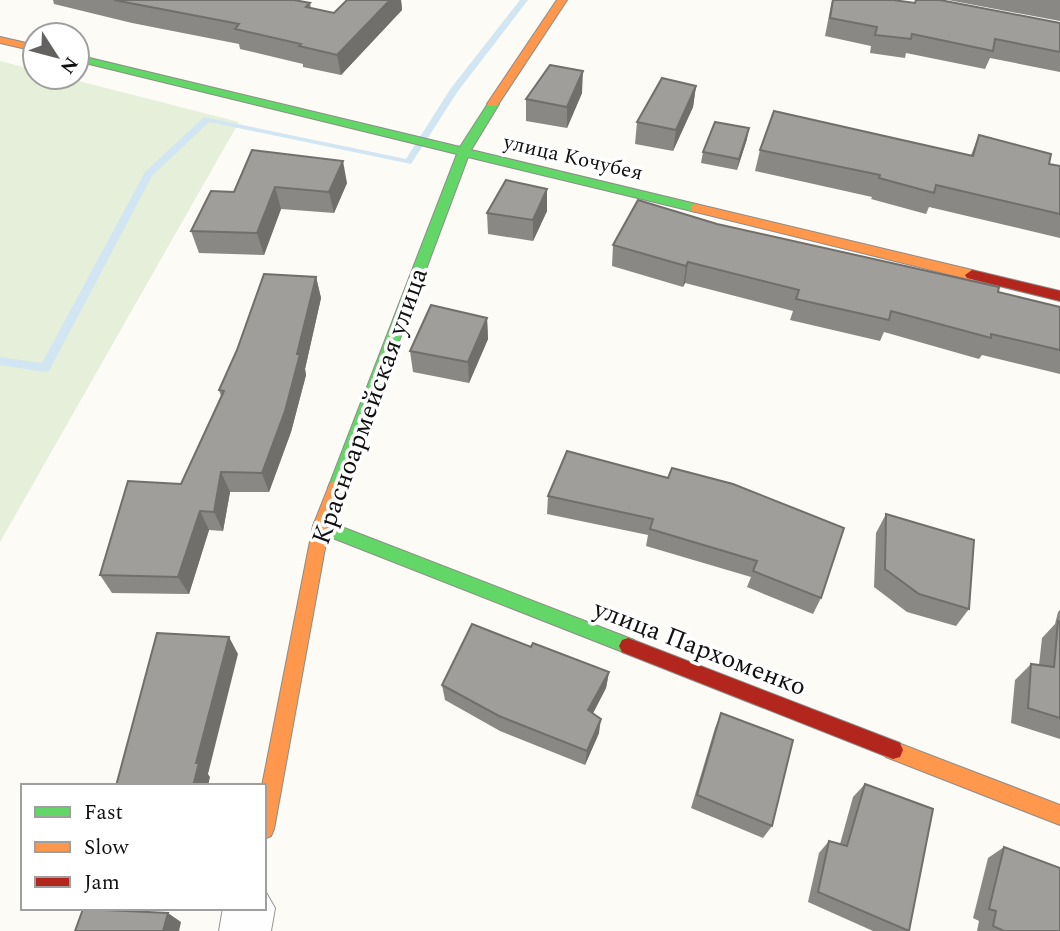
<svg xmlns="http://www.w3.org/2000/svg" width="1060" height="931" font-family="Spectral,serif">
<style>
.green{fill:#e5efd9}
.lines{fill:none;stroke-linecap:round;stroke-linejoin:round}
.stream{fill:#d1e6f2;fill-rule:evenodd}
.street-casing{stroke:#969694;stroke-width:2}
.fast-casing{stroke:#8d8c8a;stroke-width:2}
.slow-casing{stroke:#8d8c8a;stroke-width:2}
.jam-casing{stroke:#8d8c8a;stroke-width:2}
.street{fill:#fffefe;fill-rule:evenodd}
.fast{fill:#63d668;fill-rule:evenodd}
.slow{fill:#ff974d;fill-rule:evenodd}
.jam{fill:#b3261e;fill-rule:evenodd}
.wall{fill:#8a8885}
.shaded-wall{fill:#706f6c}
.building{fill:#a09e9b;stroke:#706f6c;stroke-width:2}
.labels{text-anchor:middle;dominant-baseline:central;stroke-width:7;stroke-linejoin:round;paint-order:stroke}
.far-street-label{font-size:21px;fill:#101010;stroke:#fff}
.street-label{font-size:26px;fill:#101010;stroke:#fff}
</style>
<rect width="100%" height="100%" fill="#fcfbf6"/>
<path class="green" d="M0 61 35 70V77H63L239 122 0 542Z"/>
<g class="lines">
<path class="stream" d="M520 0H528L458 91 411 164 209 122 152 176 49 371 45 372 0 365V357L42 363 145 172 204 117 406 159 451 88Z"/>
<g class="street-casing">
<path id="street" d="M264 889 275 908 271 931H219L223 908H264Z"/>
</g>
<g class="fast-casing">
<path id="fast" d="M77 55 460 147 489 102 493 101 499 104 471 150 696 204 702 208 696 212 468 157 344 488 342 493H330L328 488 457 154 77 61Z
M321 519 634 640 637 646 634 652 628 654 315 531 313 526 315 521Z"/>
</g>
<g class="slow-casing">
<path id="slow" d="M557 0H567L497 106H489L487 104Z
M0 37 35 45V51L0 43Z
M696 204 972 270 979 275 972 280 692 211V205Z
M336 481 342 483 344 488 329 526 274 829 271 836 264 839 262 786 313 526 330 483Z
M893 741 1060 805V825L886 757 883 750 886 743Z"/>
</g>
<g class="jam-casing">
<path id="jam" d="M972 270 1060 291V301L967 278 965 275Z
M628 638 900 743 903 750 900 757 893 759 622 652 619 646 622 640Z"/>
</g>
<use href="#street" class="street"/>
<use href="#fast" class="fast"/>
<use href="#slow" class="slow"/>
<use href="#jam" class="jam"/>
</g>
<path class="wall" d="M53 0H293L310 3 311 8 334 13 347 0H401L402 10 341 75 303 67V64L240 49 239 44 132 23 54 4Z
M832 0H893L1060 23V72L990 58 985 69 906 53 905 58 870 53 871 46 825 36Z
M948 0H1060V21Z
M696 86 693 107 673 151 635 144 637 122Z
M582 93 567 128 526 121V99Z
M979 135 1049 164 1060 166V238L929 207 926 214 871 199 872 197 755 171 760 150 971 155Z
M747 139 737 170 701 163 703 152Z
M252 150 347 183 334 213 281 209 264 255 199 253 191 231 234 192Z
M547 189V211L533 241 488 234 487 213Z
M717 224 1060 307V374L982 355 979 359 884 332 880 341 790 320 793 311 685 283 683 287 612 266 613 245Z
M316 277 321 298 305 369 306 375 291 432 269 492H230L223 531 209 530 189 594 112 593 100 575 181 484 221 396 219 390Z
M487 318 488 339 469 383 413 372 410 351Z
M567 451 821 598 813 614 747 587 751 577 646 546 648 535 547 514 548 496Z
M886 514 969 609 956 626 907 612 874 587 876 533Z
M1060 610V739L1011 723 1015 680 1031 664 1039 665 1042 638 1055 624 1058 612Z
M609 672 606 688 593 713 599 733 585 765 500 731 445 700 442 685Z
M721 713 772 826 763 838 691 808 715 728Z
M865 784 909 931H873L808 902 819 853 829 841 840 844 853 797Z
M1004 847 1060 931H977L979 921 973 918 988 858Z"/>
<path class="shaded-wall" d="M390 0H401L402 10 341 75 337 55Z
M583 71 582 93 567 128V107Z
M696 86 693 107 673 151 676 130Z
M749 128 747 139 737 170 739 159Z
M343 161 347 183 334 213 329 192Z
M275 187 281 209 264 255 257 233Z
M547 189V211L533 241V220Z
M688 262 685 283 683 287 686 266Z
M316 277 321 298 305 369 306 375 291 432 269 492 262 473 297 354Z
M487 318 488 339 469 383 468 362Z
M221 472 230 492 223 531 214 512Z
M200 511 209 530 189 594 178 577Z
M229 637 238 654 208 774 210 777 208 786H193L196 763Z
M609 672 606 688 587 725 588 710Z
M601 719 599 733 585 765 587 751Z
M168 913 181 922 179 931H163Z"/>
<path class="building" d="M114 0H294L310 3 306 7 334 13 347 0H390L337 55 299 46 301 44 235 29 239 24Z
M833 0H893L915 3 916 0H940L1060 23V52L995 39 993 51 912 34 911 39 875 35 877 27 830 18Z
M550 65 583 71 567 107 526 99Z
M662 78 696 86 676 130 637 122Z
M774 111 973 156 979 135 1051 154 1049 164 1060 166V214L936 185 934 193 879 178 880 175 760 150Z
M715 122 749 128 739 159 703 152Z
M252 150 343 161 329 192 275 187 257 233 191 231 211 191 234 192Z
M506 180 547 189 533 220 487 213Z
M638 200 717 224 999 287 998 292 1060 307V350L991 334V338L891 311 889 320 796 299 799 290 688 262 686 266 613 245Z
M264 274 316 277 297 354H300L285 411 262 473 221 472 214 512 200 511 178 577 100 575 128 481 181 484 224 391 219 390 237 350Z
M431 305 487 318 468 362 410 351Z
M567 451 668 478 672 468 733 484 844 528 821 598 753 571 757 561 650 529 653 519 548 496Z
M886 514 974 540 969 609 919 594 885 569Z
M1058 621 1060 622V718L1028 708 1031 664 1054 667Z
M472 624 531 647 533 643 609 672 588 710 601 719 587 751 499 716 442 685Z
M157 633 229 637 196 763H199L193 786H116Z
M721 713 793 740 772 826 697 795Z
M865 784 933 809 909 931 818 892 829 841 847 846Z
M1004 847 1060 868V931H1004L993 926 996 911 989 909Z
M83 909 168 913 163 931H75Z"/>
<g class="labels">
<g class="far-street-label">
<text transform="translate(573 158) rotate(13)">улица Кочубея</text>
</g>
<g class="street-label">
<text transform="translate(370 406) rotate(-70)">Красноармейская улица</text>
<text transform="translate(700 648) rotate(21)">улица Пархоменко</text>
</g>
</g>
<rect x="21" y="784" width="245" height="126" fill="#ffffff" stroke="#9f9f9f" stroke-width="2"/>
<rect x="35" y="807" width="35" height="10" fill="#63d668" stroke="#9f9f9f" stroke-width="2"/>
<text x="84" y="819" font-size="21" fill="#101010">Fast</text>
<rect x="35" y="842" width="35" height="10" fill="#ff974d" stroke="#9f9f9f" stroke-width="2"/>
<text x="84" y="854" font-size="21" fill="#101010">Slow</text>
<rect x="35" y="877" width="35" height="10" fill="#b3261e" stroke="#9f9f9f" stroke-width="2"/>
<text x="84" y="889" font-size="21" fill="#101010">Jam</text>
<g transform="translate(56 56) rotate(126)"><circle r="33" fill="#ffffff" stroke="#9f9f9f" stroke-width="2"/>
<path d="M0-5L12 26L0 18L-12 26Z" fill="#636260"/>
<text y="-10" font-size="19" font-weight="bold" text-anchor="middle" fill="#101010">N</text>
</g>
</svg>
